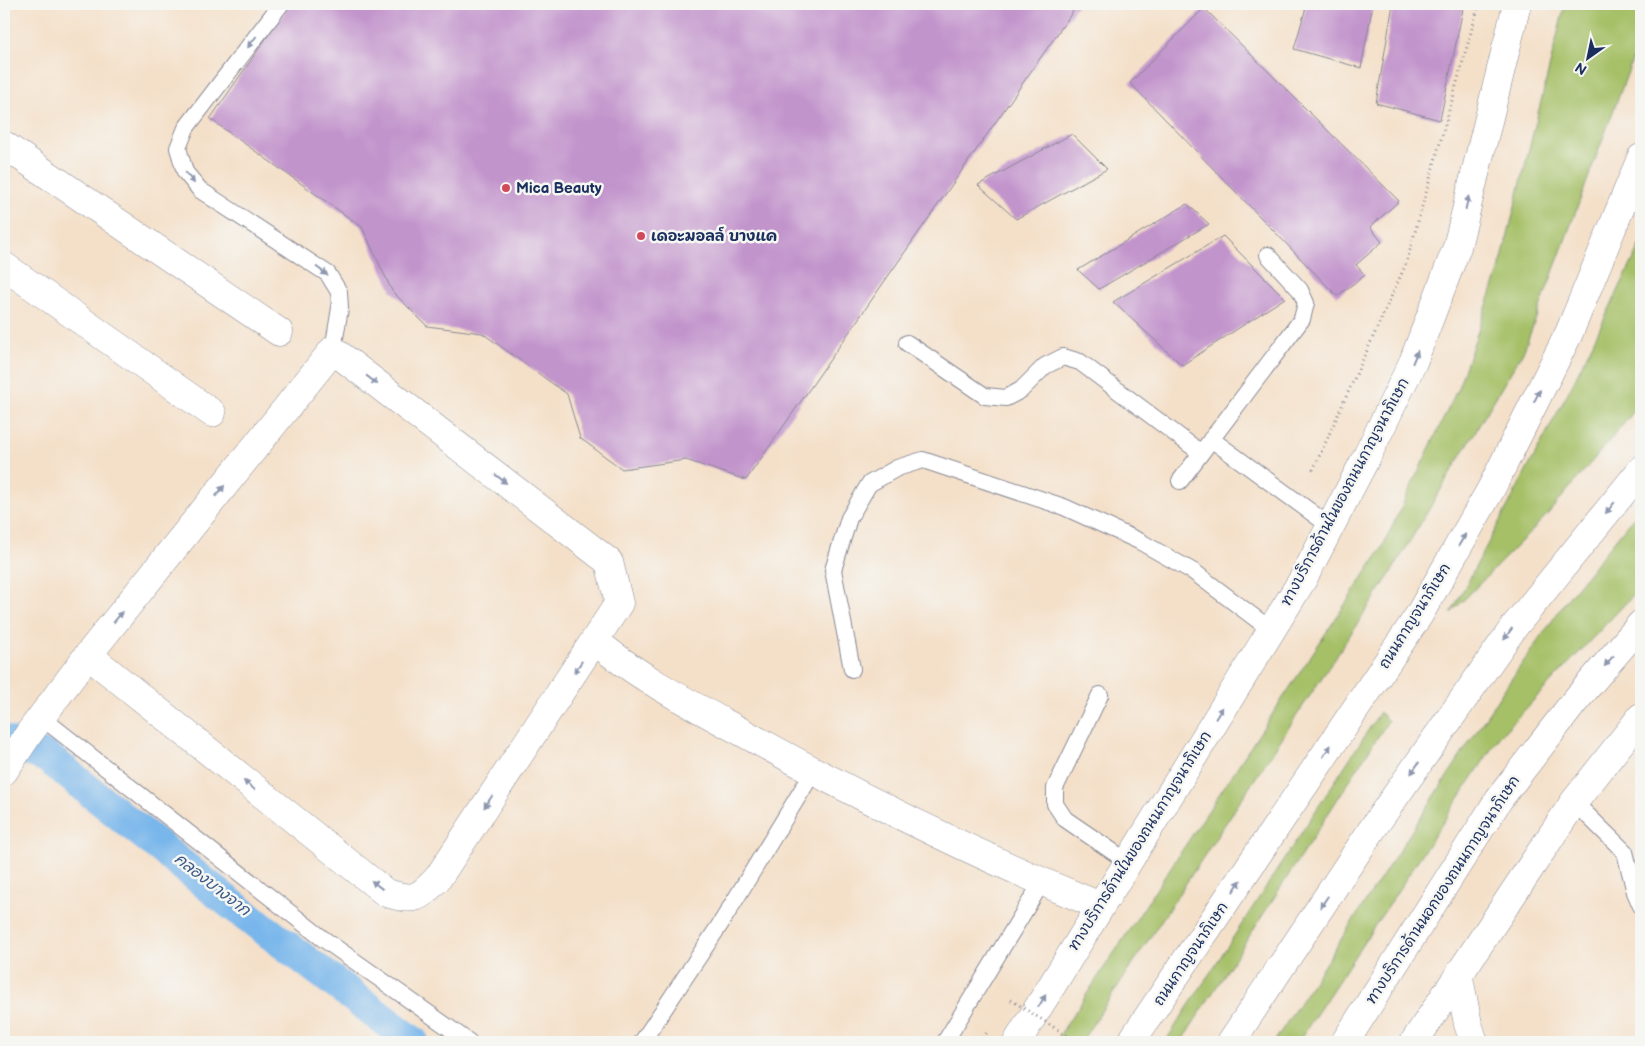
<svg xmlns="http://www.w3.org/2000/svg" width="1645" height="1046" font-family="'Balsamiq Sans','Playpen Sans Thai',sans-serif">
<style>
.green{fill:#a5c066;stroke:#607862}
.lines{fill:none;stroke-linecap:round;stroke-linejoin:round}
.canal{stroke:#78b6eb;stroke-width:32}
.building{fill:#c294cc}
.service-casing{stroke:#888894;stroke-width:18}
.minor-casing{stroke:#888894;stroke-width:29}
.secondary-casing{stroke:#888894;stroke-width:29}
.trunk-casing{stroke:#888894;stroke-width:29}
.path{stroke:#888894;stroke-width:3;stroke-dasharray:1 4;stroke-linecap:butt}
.service{stroke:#fff;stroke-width:16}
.minor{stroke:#fff;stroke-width:28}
.secondary{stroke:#fff;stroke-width:28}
.trunk{stroke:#fff;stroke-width:28}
.path-bridge{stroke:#888894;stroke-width:3;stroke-dasharray:1 4;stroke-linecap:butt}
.oneway{fill:#8d97ae}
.poi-dot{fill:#d1495b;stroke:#f6f6f2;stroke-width:2}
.labels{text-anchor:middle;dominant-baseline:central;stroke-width:5;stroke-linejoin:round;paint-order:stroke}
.poi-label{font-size:15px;font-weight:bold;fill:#1b2f5e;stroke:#f6f6f2;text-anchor:start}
.street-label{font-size:15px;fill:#1b2f5e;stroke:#f6f6f2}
.water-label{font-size:16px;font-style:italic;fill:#375888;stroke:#f6f6f2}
</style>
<rect width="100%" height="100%" fill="#f6f6f2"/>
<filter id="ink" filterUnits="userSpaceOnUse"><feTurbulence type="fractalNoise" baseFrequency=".02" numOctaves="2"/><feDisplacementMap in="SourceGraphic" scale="10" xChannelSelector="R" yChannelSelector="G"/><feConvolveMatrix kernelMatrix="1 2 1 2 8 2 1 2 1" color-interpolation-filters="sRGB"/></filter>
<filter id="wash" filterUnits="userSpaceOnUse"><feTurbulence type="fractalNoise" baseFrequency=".0096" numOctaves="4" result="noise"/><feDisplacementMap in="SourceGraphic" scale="20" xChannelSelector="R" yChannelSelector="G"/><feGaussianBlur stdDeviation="1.12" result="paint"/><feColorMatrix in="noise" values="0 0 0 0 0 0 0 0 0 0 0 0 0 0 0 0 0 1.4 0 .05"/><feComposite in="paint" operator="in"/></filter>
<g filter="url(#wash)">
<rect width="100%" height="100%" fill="#f4e0c9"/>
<path class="green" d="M1565 4H1641V37L1524 350 1391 573 1081 1042H1055L1381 550 1458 388 1499 271Z
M1641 244V403L1547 515 1451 613 1572 385Z
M1641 508V587L1500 736 1298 1042H1274L1503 691 1568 598Z
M1380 712 1388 721 1181 1042H1165Z"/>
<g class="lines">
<path class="canal" d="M4 741 47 757 230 903 413 1042"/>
</g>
<g id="blocks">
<path class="building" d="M290 4H1078L746 480 686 460 622 469 580 438 567 394 482 333 427 326 392 291 362 227 210 119Z
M1307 4H1373L1361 68 1294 49Z
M1393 4H1464L1440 120 1376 103Z
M1204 8 1399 201 1370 227 1382 242 1356 265 1365 275 1337 296 1130 83Z
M1072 134 1107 169 1016 219 978 185Z
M1187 204 1209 224 1099 289 1078 270Z
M1223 236 1285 298 1182 365 1113 302Z"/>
</g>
</g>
<g filter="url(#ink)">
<use href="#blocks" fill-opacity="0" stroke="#888894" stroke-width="1"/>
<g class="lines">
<g class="service-casing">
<path id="service" d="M281 4 186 128 178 148 185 172 200 190 328 274 339 292 340 308 333 350
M907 343 985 396 1006 398 1021 390 1045 366 1063 357 1080 362 1201 453
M1211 439 1330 526
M1180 481 1302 319 1306 303 1300 290 1268 255
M852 669 833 570 849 518 869 484 897 468 923 460 1064 507 1139 541 1194 572 1271 630
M1100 695 1055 788V804L1065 819 1128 862
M41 717 322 938 469 1042
M1574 802 1625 852 1635 892 1641 906
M642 1042 721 923 813 772
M945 1042 1042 882"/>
</g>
<g class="minor-casing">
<path id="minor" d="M4 145 279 332
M4 266 212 413
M595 641C642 680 696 707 749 736 863 799 980 857 1100 906
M4 771 30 732 88 655 333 350 609 562 619 603 438 878C417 900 415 901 386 893L88 655
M1459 978 1468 1024 1474 1042
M1414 1042 1574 802 1641 717"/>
</g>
<g class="secondary-casing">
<path id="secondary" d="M1017 1042 1303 579 1367 456 1413 362 1457 247 1517 4
M1345 1042 1499 799 1575 701 1641 624"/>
</g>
<g class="trunk-casing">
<path id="trunk" d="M1131 1042 1419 615 1491 489 1569 333 1641 158
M1231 1042 1373 828 1514 627 1641 470"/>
</g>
<path class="path" d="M1313 470 1406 264 1479 4
M980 1042 988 1031"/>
<use href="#service" class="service"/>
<use href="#minor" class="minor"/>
<use href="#secondary" class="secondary"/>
<use href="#trunk" class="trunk"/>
<path class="path-bridge" d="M1011 1000 1077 1042"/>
</g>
<defs><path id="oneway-solid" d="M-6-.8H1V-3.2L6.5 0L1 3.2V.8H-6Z" transform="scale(1.25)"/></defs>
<g class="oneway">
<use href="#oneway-solid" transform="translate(252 42) rotate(127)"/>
<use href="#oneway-solid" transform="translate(190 178) rotate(51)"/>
<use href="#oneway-solid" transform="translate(1467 203) rotate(-77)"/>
<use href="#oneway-solid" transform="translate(322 271) rotate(37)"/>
<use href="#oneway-solid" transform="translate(1415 357) rotate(-68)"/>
<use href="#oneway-solid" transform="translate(372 380) rotate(38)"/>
<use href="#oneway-solid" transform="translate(1537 396) rotate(-63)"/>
<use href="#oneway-solid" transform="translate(501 479) rotate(38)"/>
<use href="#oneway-solid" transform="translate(220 491) rotate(-51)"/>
<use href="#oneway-solid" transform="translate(1610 508) rotate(129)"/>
<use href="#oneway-solid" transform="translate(1462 540) rotate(-60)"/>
<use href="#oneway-solid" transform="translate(118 617) rotate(-51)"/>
<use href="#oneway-solid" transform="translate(1508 634) rotate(125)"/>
<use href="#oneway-solid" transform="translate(1609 661) rotate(131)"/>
<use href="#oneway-solid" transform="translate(578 667) rotate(124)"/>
<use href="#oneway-solid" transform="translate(1219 713) rotate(-59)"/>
<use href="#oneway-solid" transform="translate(1327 751) rotate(-56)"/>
<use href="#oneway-solid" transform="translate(1415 768) rotate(125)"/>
<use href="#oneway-solid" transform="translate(249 785) rotate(-141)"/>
<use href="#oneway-solid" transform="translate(488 802) rotate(124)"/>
<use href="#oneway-solid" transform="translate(377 885) rotate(-142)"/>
<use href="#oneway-solid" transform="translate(1237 886) rotate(-56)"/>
<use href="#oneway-solid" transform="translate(1324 902) rotate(124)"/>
<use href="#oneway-solid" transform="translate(1042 1001) rotate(-59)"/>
</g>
</g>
<g class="poi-dot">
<circle cx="506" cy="188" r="5"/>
<circle cx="641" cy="236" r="5"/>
</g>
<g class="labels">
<g class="poi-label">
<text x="516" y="188">Mica Beauty</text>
<text x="651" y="236">เดอะมอลล์ บางแค</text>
</g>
<g class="street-label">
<text transform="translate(1345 492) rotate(-62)">ทางบริการด้านในของถนนกาญจนาภิเษก</text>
<text transform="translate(1415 616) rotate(-58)">ถนนกาญจนาภิเษก</text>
<text transform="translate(1140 841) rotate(-58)">ทางบริการด้านในของถนนกาญจนาภิเษก</text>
<text transform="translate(1443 890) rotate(-57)">ทางบริการด้านนอกของถนนกาญจนาภิเษก</text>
<text transform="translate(1191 954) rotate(-56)">ถนนกาญจนาภิเษก</text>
</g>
<g class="water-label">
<text transform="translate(212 885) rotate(38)">คลองบางจาก</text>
</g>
</g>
<rect width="1645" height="1046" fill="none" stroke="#f6f6f2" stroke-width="20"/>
<g transform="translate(1588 58) rotate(213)" stroke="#f6f6f2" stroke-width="4" paint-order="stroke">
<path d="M0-4L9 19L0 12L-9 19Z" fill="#1b2f5e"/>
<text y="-8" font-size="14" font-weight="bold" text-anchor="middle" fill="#1b2f5e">N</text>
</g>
</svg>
